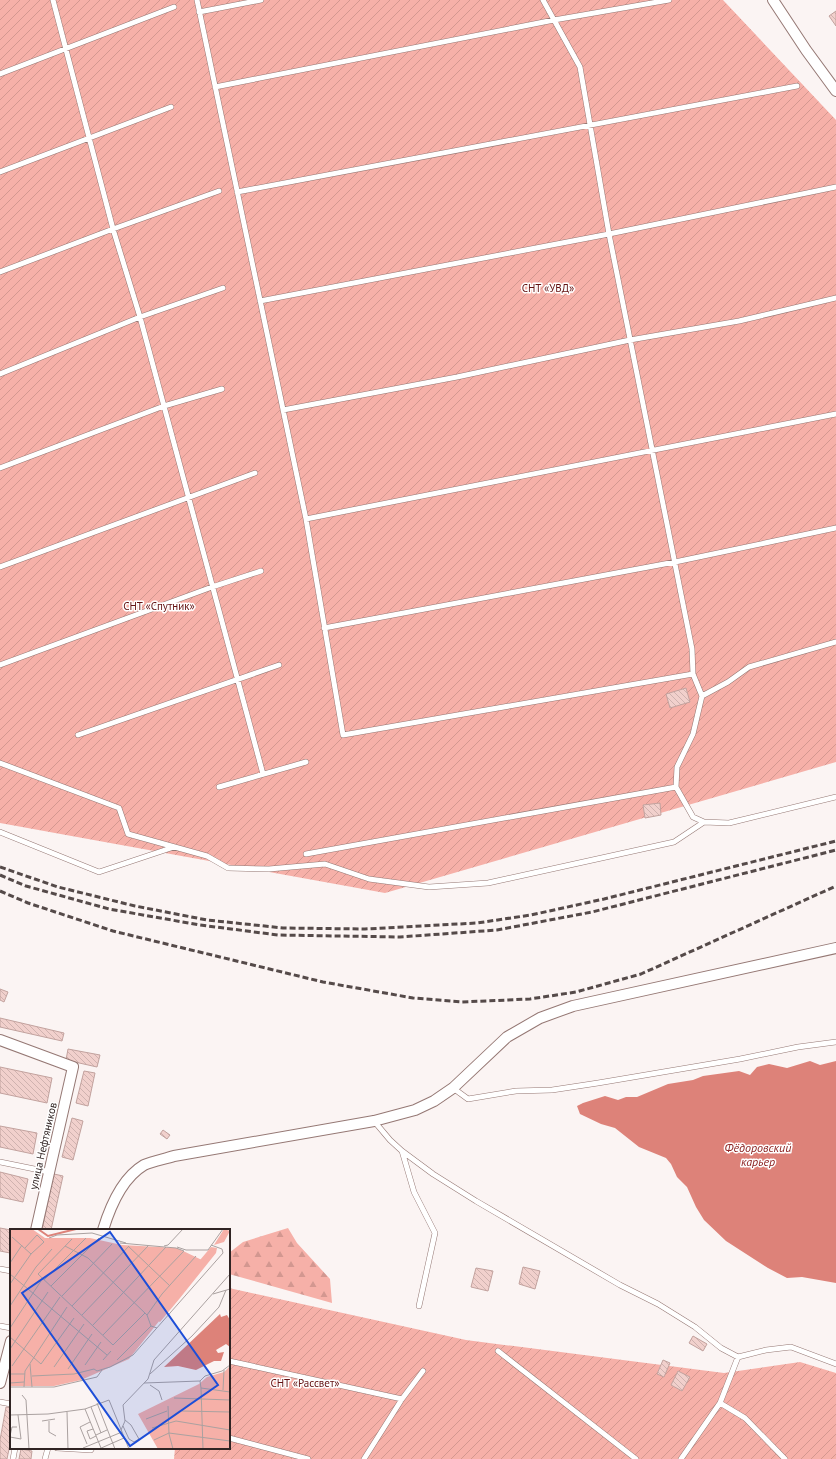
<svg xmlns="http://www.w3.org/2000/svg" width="836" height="1459" font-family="'PT Sans',sans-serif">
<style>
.forest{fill:url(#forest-firs)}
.garden{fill:url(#garden-furrows)}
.water{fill:#dd8279}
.building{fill:url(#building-back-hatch);stroke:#c2a29e}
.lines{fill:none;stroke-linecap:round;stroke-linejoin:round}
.service-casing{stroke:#957874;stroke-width:6}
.minor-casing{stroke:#957874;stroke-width:12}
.service{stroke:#fff;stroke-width:5}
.minor{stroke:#fff;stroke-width:10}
.rail{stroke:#554a49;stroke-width:3;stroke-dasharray:6 3;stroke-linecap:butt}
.labels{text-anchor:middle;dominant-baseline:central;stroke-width:3;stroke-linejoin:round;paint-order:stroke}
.park-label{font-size:11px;fill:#631111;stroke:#fff}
.street-label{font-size:11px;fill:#302423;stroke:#fff}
.water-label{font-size:12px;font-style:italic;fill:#8a1e1d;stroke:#fff}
.inset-river{fill:none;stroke:#dd8279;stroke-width:2}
.inset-road{fill:none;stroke:#aaa1a0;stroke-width:1}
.view{fill:#1d4ed8;fill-opacity:0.15;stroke:#1d4ed8;stroke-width:2}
.inset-edge{fill:none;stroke:#302423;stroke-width:2}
</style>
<defs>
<pattern id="forest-firs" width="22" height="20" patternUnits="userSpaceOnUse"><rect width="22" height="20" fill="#f6b0a8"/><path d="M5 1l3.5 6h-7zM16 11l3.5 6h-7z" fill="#d39790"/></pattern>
<pattern id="garden-furrows" width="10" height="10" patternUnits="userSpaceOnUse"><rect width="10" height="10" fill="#f6b0a8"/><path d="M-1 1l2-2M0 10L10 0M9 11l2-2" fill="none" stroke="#d39790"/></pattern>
<pattern id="building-back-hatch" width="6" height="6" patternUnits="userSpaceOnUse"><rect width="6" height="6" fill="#f1d0cc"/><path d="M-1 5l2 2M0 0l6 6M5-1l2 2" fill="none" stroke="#cfb2af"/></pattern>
</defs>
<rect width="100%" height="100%" fill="#fbf4f3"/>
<path class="forest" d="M288 1228 297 1243 330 1279 332 1303 229 1274V1253L243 1242Z"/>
<path class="garden" d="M0 0H723L836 120V762L385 893 0 823Z
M229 1288 466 1340 724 1373 800 1362 836 1373V1459H174L175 1448H229Z"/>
<path class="water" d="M810 1061 820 1065 836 1061V1283L802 1277 787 1278 768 1268 726 1241 704 1220 696 1207 687 1187 677 1177 671 1164 666 1158 639 1147 615 1128 601 1124 580 1114 577 1106 583 1103 605 1096 618 1100 626 1097H637L668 1084 693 1080 703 1076 739 1071 750 1075 757 1067 769 1064 787 1068Z"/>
<path class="building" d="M836 11V26L829 16Z
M686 688 690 702 670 708 666 694Z
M660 803 661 815 645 818 643 805Z
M0 989 8 992 4 1002 0 1000Z
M0 1018 64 1033 62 1041 0 1027Z
M68 1049 100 1055 97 1067 66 1060Z
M0 1067 52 1078 47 1103 0 1093Z
M84 1071 95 1073 88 1106 76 1103Z
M72 1118 83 1121 73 1160 62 1157Z
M0 1126 37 1133 33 1154 0 1147Z
M163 1130 170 1135 167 1139 160 1134Z
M0 1172 28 1179 23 1202 0 1197Z
M54 1174 63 1176 51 1230H42Z
M0 1228 11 1230 10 1253 0 1251Z
M523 1267 540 1271 535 1289 519 1284Z
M476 1268 493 1271 488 1291 471 1287Z
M693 1336 707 1344 703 1351 689 1343Z
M663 1360 670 1363 664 1377 657 1374Z
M678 1371 690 1377 682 1391 671 1385Z
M6 1407 11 1408V1439L7 1459H0V1440Z
M21 1449 32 1451 31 1459H19Z"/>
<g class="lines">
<g class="service-casing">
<path id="service" d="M53 0 113 229 140 317 263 774
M197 0 306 519 343 735 693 674
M543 0 580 67 609 234 692 649 693 674 702 696 693 734 677 767 676 787 693 817 704 822
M199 12 261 0
M0 74 174 7
M215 87 554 20 669 0
M0 172 171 107
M237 192 797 86
M0 272 113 229 219 191
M260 301 609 234 836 187
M0 374 140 317 223 288
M283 410 457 377 630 340 739 321 836 298
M0 468 164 406 222 389
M306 519 836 414
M0 567 255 473
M324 628 675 562 836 528
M0 665 212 587 261 571
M702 696 728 682 749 667 836 642
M78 735 279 665
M0 763 119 808 128 834 207 856 228 868 269 869 325 864 369 879 429 887 488 883 674 842 704 822 729 823 836 797
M219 787 306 762
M0 832 99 872 174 847
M306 854 676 787
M453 1088 468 1099 516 1091 552 1090 598 1083 740 1059 798 1047 836 1042
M374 1121 390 1140 402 1151 433 1174 476 1201 620 1285 658 1304 695 1327 721 1348 738 1357 766 1350 791 1347 836 1364
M402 1151 414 1192 435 1233 419 1306
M0 1162 49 1172
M0 1269 11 1271
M0 1326 11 1328
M498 1351 636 1459
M738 1357 720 1403 745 1418 785 1459
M229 1361 402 1399
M0 1402 11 1404
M229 1438 308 1459
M57 1448 91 1450 92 1448
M13 1459 15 1448
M45 1459 48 1448
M364 1459 402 1399 423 1371
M681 1459 720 1403"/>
</g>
<g class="minor-casing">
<path id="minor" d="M773 0 806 50 836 91
M0 1040 73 1067 36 1230
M103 1230C110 1207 122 1178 144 1165 153 1161 165 1159 174 1156L374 1121 415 1110 434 1101 453 1088 507 1037 540 1018 573 1006 836 948
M0 1383 11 1341"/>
</g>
<use href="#service" class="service"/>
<use href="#minor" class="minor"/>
<path class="rail" d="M0 867 58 887 135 906 207 920 283 928 365 929 477 923 531 915 604 899 836 841
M0 875 26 886 109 909 200 925 278 935 400 937 497 930 592 912 836 850
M0 891 28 903 113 931 323 982 413 998 462 1002 530 999 576 992 641 974 836 886"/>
</g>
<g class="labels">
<g class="park-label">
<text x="548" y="288">СНТ «УВД»</text>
<text x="159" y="606">СНТ «Спутник»</text>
<text x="305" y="1383">СНТ «Рассвет»</text>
</g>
<g class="street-label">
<text transform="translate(43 1146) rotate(-77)">улица Нефтяников</text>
</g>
<g class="water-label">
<text x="758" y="1147">Фёдоровский<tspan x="758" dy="14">карьер</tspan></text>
</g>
</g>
<g transform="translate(10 1229)">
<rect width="220" height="220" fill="#fbf4f3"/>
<path d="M214 0 220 2 214 13 204 16ZM201 18 207 19 206 24 170 69 150 93 142 88Z" fill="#f6b0a8"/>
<path d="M0 0H22L35 9H80L112 16 167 19 196 33 119 130 71 151 44 157H0ZM220 137V220H148L128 185 189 155 197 148 214 143Z" fill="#f6b0a8"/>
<path d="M210 85 211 88 217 86 220 91V118L216 115 206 121 208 124 214 123 211 132H204L186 141 168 137 154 138Z" fill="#dd8279"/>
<path class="inset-river" d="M28 0 38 7 66 0"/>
<path class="inset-road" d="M2 8 21 25M39 9 47 6 82 4 116 14M62 10 28 45 103 116 135 84M55 17 78 29 137 86 141 97 147 99M118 17 160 57M154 17 158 16 173 0M167 18 176 21H198L213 0M0 34 12 16M0 45 97 126M34 51 76 9M0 55 21 25 34 13 27 6 15 19M41 57 89 9M203 65 220 60M52 67 102 15M0 77 26 38 42 20M62 77 119 17M72 86 138 17M137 86 152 65 186 27M83 96 156 18M0 99 31 52M93 106 174 22 166 19 110 14M0 108 31 135 64 89M0 120 38 63M93 131 101 122M107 131 141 97M20 135 22 158M75 136 91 113M2 137 50 68M44 138 74 95M58 140 82 105M0 145H15M140 145 182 107 209 78 216 61M22 147 64 145 84 140 87 142 100 138 123 126 213 24 212 20 201 16M190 152 191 159 220 163M0 154 14 153M134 154 190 152 195 147 212 142 220 136M140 156 149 162 152 171M0 158H44L87 148 92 141M14 158 15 142 57 78M191 159 193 220M213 161 214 141M12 166 16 171 19 220M164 169 220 171M87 174 105 220M158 177 159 205 163 220M81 178 91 204M75 180 91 219M172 182 220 183M57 183 58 220M0 186 38 185 75 180 99 171 119 220M136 190 157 182M32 192 45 190M39 192V203L46 207M113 197 119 210 124 213 129 210 121 196 115 191M142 199 166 192 220 201M83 200 77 202 80 210 86 207M111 201 115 192 113 176 138 150 144 131 220 45M86 206 97 201M0 207 2 198H7M0 208 11 210 8 186M144 211 159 204 220 212M77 215 70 198 80 193M73 219 112 203M89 220 114 209"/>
<path class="view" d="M100 3 208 156 120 217 12 64Z"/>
<rect width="220" height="220" class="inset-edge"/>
</g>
</svg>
